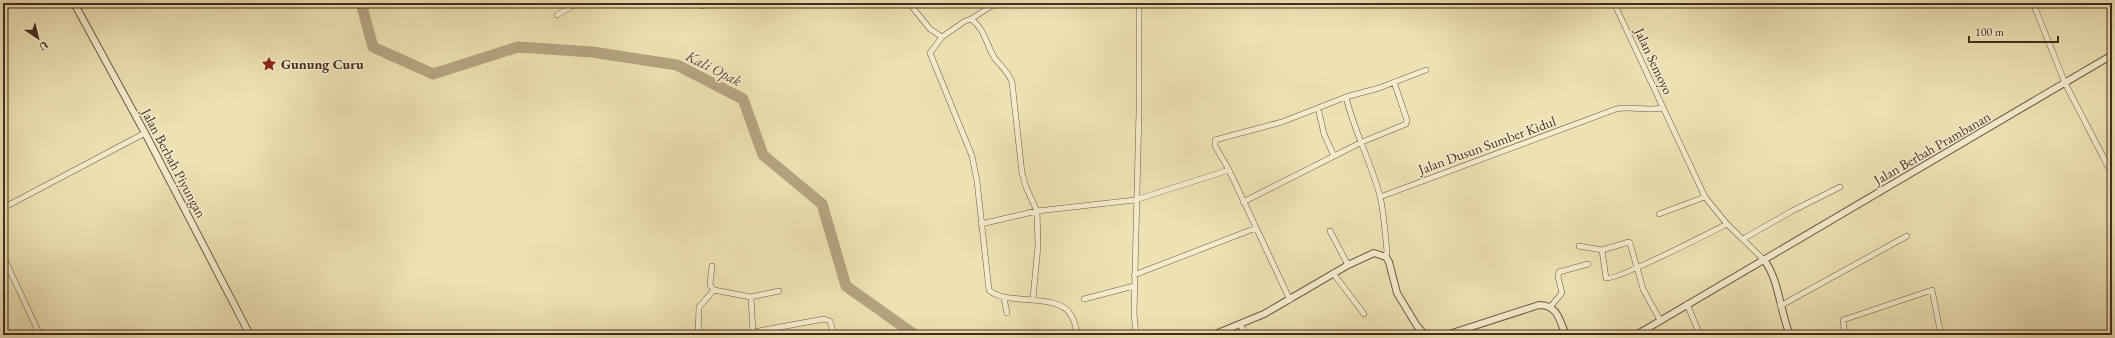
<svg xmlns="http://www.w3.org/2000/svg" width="2115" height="338" font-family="'EB Garamond',serif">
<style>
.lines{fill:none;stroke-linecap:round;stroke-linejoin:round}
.river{stroke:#b5a482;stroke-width:11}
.minor-casing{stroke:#6f5945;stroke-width:6}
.tertiary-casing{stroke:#6f5945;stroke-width:8}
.minor{stroke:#f4ecce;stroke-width:5}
.tertiary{stroke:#f4ecce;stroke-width:6}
.labels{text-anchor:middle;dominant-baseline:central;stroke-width:3;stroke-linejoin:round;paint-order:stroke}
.street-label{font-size:14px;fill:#452b20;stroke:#f4ecce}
.poi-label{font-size:14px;font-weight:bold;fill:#452b20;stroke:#f4ecce;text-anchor:start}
.water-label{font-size:15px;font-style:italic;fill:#614938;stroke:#f4ecce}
</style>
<rect width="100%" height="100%" fill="#eee2b4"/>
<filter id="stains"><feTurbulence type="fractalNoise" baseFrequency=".005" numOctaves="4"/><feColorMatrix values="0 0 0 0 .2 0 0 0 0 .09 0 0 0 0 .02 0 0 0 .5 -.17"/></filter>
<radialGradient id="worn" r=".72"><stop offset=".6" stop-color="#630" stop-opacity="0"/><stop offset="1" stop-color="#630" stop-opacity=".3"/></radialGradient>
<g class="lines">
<path class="river" d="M361 3 373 47 433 74 518 47 592 52 677 65 743 99 763 155 822 204 846 286 915 335"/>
<g class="minor-casing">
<path id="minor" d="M909 3 930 29 942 37 965 21 971 19C985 29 986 44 994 57 1000 66 1008 71 1012 82L1022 173 1026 187 1037 211 1038 246 1033 298
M1614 3 1705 197 1727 224 1764 260
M2033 3 2065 83 2112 174
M702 6 711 3
M557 15 578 3
M971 19 996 3
M942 37 930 53 972 156 977 181 989 290C1004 306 1059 292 1071 315 1075 321 1076 329 1078 335
M1346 97C1354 131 1371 162 1380 196 1384 213 1385 233 1387 251L1386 257
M1318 108 1324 134 1334 156
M1380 197 1616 109C1632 106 1646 111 1662 108
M1243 202 1362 142 1406 124 1407 120 1394 82
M3 208 145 133
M1659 214 1705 197
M981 224 1037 211 1135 200 1229 170
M1330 231 1348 265
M1743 239 1792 211 1840 187
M1579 246 1602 250
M3 256 40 335
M712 266 710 285 714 290 751 297 779 291
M1333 273 1364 314
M1134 275 1256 228
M751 297 753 334
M1004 298 1007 313
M1084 299 1134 286
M1290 300 1229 170 1215 146V140L1282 122 1346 97 1379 88 1426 70
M1687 304 1700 335
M1551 306 1562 293 1558 277 1559 272 1588 264
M1780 306 1907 236
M1660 320 1643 289 1630 243 1629 242 1602 250 1606 278C1614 282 1713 231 1727 224
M1240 325 1247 335
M753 332 824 319 830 321 834 335
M698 335 699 307 714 290
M1136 335 1134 313 1139 112V3
M1779 335 1788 331
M1845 335 1843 320 1932 290 1941 335"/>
</g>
<g class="tertiary-casing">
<path id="tertiary" d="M74 3 145 133 250 335
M1764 260C1779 279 1780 312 1790 335
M1213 335 1264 314 1348 265 1374 253 1386 257 1389 262 1397 293 1417 326 1425 335
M1446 335 1539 305C1558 305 1559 320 1566 335
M1636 335 2112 55"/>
</g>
<use href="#minor" class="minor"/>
<use href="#tertiary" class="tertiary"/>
</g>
<defs>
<g id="sight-bare" transform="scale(1.2)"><path d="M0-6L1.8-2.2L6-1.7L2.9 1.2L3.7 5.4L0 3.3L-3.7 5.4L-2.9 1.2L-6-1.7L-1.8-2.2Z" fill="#8f2418" stroke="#f4ecce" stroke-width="2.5" paint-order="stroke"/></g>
</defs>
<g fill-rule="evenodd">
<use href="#sight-bare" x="269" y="64"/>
</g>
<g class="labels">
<g class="street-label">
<text transform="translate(1654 61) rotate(65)">Jalan Semoyo</text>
<text transform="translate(1487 145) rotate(-20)">Jalan Dusun Sumber Kidul</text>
<text transform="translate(1932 148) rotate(-30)">Jalan Berbah Prambanan</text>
<text transform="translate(174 163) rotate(62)">Jalan Berbah Piyungan</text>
</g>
<g class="poi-label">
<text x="281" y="64">Gunung Curu</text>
</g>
<g class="water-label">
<text transform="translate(714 68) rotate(27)">Kali Opak</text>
</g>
</g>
<rect width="2115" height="338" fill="none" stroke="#eee2b4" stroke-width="16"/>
<rect x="4" y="4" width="2107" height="330" fill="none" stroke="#452b20" stroke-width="2"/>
<rect x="8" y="8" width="2099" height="322" fill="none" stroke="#452b20"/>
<g transform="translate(38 38) rotate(145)" stroke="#f4ecce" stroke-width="3" paint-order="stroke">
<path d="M0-3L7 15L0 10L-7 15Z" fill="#452b20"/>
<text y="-6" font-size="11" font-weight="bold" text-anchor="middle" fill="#452b20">U</text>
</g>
<path d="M1969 36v6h89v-6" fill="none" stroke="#452b20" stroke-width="2"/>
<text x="1975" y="36" font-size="12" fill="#452b20" stroke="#f4ecce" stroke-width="3" paint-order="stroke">100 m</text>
<rect width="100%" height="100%" filter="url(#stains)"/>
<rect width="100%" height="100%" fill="url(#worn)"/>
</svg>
